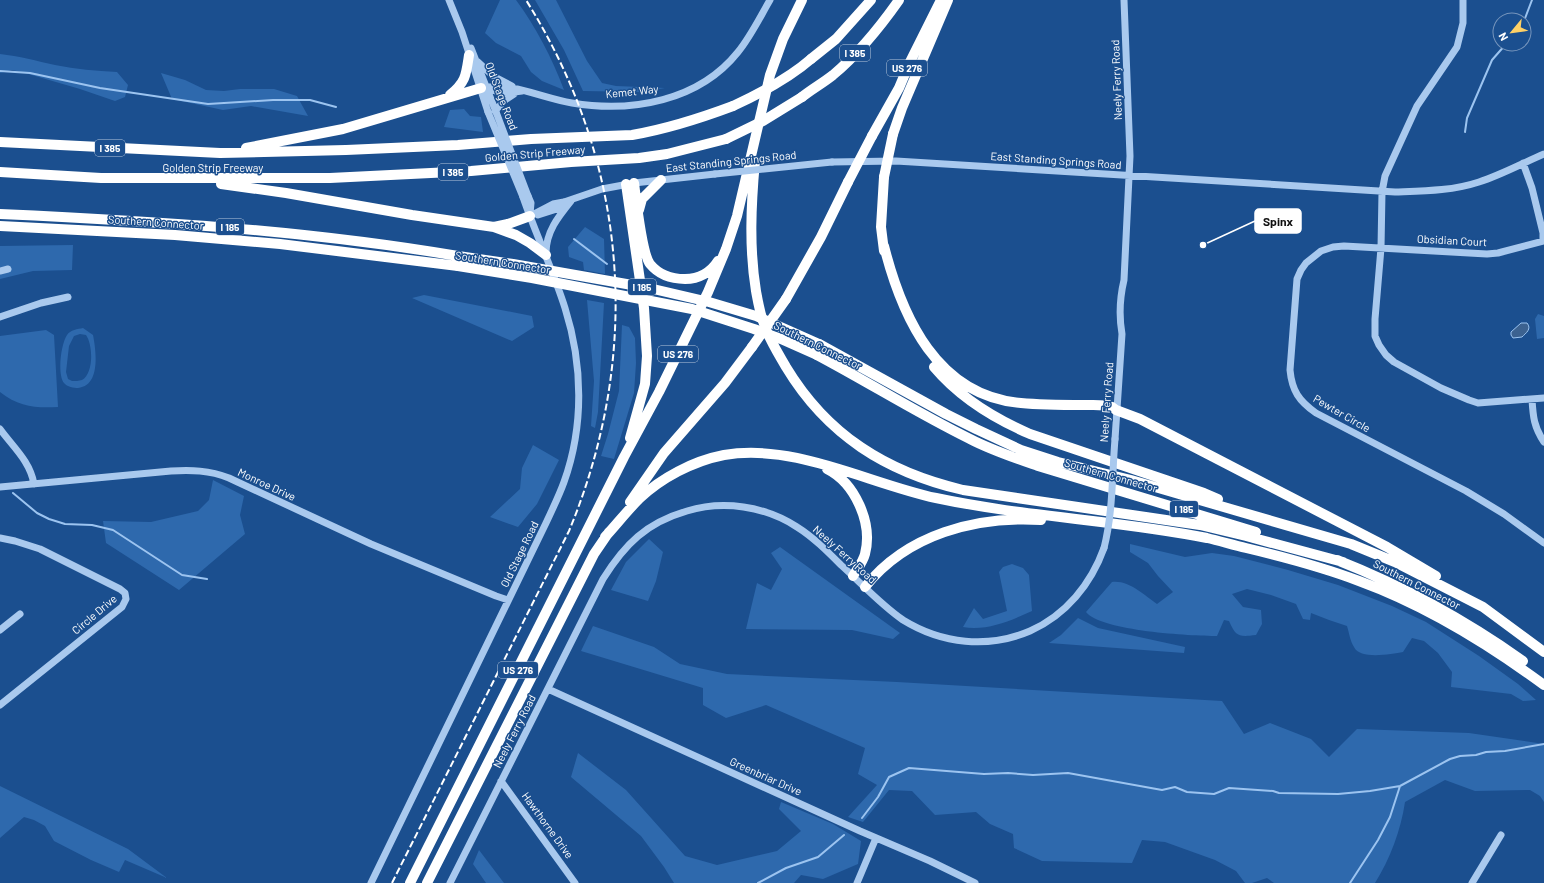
<svg xmlns="http://www.w3.org/2000/svg" width="1544" height="883" font-family="Barlow,sans-serif">
<style>
.green{fill:#2e69ad;fill-rule:evenodd}
.water{fill:#3c6290;stroke:#9cc4f0}
.lines{fill:none;stroke-linecap:round;stroke-linejoin:round}
.stream{stroke:#9cc4f0;stroke-width:2}
.minor{stroke:#a9c9ee;stroke-width:7}
.highway{stroke:#fff;stroke-width:10}
.rail{stroke:#fff;stroke-width:2;stroke-dasharray:7 3;stroke-linecap:butt}
.minor-bridge{stroke:#a9c9ee;stroke-width:7}
.highway-bridge{stroke:#fff;stroke-width:10}
.labels{text-anchor:middle;dominant-baseline:central;stroke-width:3;stroke-linejoin:round;paint-order:stroke}
.shield{fill:#1b4f8f;stroke:#bbcadd;stroke-width:1}
.shield-label{font-size:10px;font-weight:bold;fill:#fff}
.street-label{font-size:11px;fill:#fff;stroke:#1b4f8f}
.leader{fill:none;stroke:#fff;stroke-width:1.5}
.callout-dot{fill:#fff;stroke:#1b4f8f;stroke-width:1.5}
.callout{fill:#fff;stroke:#fff;stroke-width:1.5}
.callout-label{font-size:12px;text-anchor:middle;font-weight:bold;fill:#111}
</style>
<rect width="100%" height="100%" fill="#1b4f8f"/>
<path class="green" d="M500 0H516C536 27 552 58 564 90L542 81 531 72 521 56 496 43 485 33Z
M535 0H556L587 61 602 83 616 86 665 88 641 92 583 91 564 50Z
M0 54C19 56 37 61 55 65 76 69 96 71 117 72L128 85 125 97 115 101 80 89 25 73 12 70 0 73Z
M161 73 185 80 206 90 224 91 240 89H274L297 96 308 116 251 106 223 110 172 99Z
M464 109 470 116 481 117 483 132 444 127 450 110Z
M585 227 604 239 605 274 584 270 583 262 569 257 568 247Z
M73 245 72 270 33 271 0 279V246Z
M424 295 532 316 534 327 512 341 412 298Z
M587 300 604 303 598 412 595 428 591 426 594 381Z
M1538 314 1544 316V338L1537 339 1535 319Z
M622 325 629 327 635 338 636 363 634 393 614 459 601 456 608 434 619 391Z
M83 328 93 335C96 350 101 386 78 388 74 388 67 387 64 383 57 374 61 344 67 335 70 330 78 329 83 328ZM80 334 86 335C93 345 94 373 82 380 79 381 75 381 72 381L68 379 66 372 69 346 74 336Z
M46 330 54 335 58 407C35 408 19 407 0 392V336Z
M533 445 559 460 537 504 518 527 490 517 520 489 522 468Z
M213 480 244 496 240 515 245 534 179 590 106 543 103 521 151 522 198 511 209 500Z
M649 539 663 552 656 581 648 601 611 590 626 562Z
M1130 544 1185 557 1212 553 1234 556 1288 570 1338 585 1392 606 1426 622 1479 656 1518 684 1536 700 1523 701 1511 694 1451 687 1452 672 1438 653 1424 641 1412 638 1403 652C1391 654 1360 660 1354 647 1350 641 1349 632 1347 626L1329 620 1311 613 1310 620 1303 619 1296 604 1271 595 1247 589 1232 594 1243 607 1261 610 1262 624 1256 635C1239 637 1236 637 1229 621L1224 620 1217 636C1191 636 1101 631 1086 612L1112 582C1129 580 1144 595 1157 604L1173 592 1158 576 1148 563 1130 552Z
M780 547 900 633 893 639 852 630 746 629 757 583 771 590 782 569 771 553Z
M1012 564 1023 568 1029 575 1032 611C1010 621 987 631 963 627L974 608 983 619 1007 611 999 572 1003 567Z
M1078 618 1098 628 1185 647 1184 653 1049 643 1061 635Z
M593 626 654 647 680 664 727 674 897 682 1222 701 1244 734 1270 723 1311 739 1329 757 1357 729 1469 733 1544 744V802L1540 796 1530 790 1475 791 1445 780 1405 802C1401 830 1390 859 1375 883H1274L1267 878 1252 883H1245L1236 871 1215 860 1165 842 1142 840 1132 863 1042 861 1014 848 1013 834 990 824 976 812 935 815 912 791 889 790 863 822 848 817 877 785 858 774 865 748 766 705 726 718 703 705V688L581 651Z
M578 753 626 790 685 856 717 865 777 851 801 831 779 809 781 802 833 824 861 841 858 864 823 879 801 875 794 883H674L664 867 641 836 571 777Z
M0 786 128 849 167 878 125 860 119 872 91 860 54 841 45 826 34 820 24 817 0 838Z
M479 850 504 883H486L473 864Z"/>
<path class="water" d="M1521 323H1527C1532 329 1526 333 1522 337L1513 338 1511 335V332Z"/>
<g class="lines">
<path class="stream" d="M1524 21 1532 0
M0 71 30 73 100 88 208 104 273 100H310L336 107
M1465 132 1467 118 1492 60 1506 44
M574 239 607 264
M13 493 37 513 49 519 65 524 92 525 113 530 182 575 207 579
M862 818 878 797 889 777 909 768 984 774 1008 773 1033 775 1068 773 1162 790 1175 787 1187 792 1214 794 1229 788 1273 791 1279 793 1338 794 1370 791 1400 786 1450 759 1460 756 1476 755 1486 752 1505 751 1544 744
M758 883 786 868 818 857 844 835
M1350 883 1378 840 1390 817 1400 786"/>
<path class="minor" d="M449 0 462 32 488 112
M1463 0V23L1457 47 1417 106 1385 176 1382 192 1381 248 1375 319V336L1379 345 1386 355 1394 362 1441 388 1469 400 1478 403 1544 398
M471 48 496 112
M478 62 493 76 512 86
M486 87C498 94 509 93 522 91
M481 88C513 82 541 98 572 103 632 113 699 101 738 52 751 36 760 17 770 0
M495 111 505 100 514 94
M832 162 896 161 1395 192C1423 191 1452 191 1479 182 1501 175 1523 163 1544 154
M1523 163 1532 188 1543 233V241
M528 196 531 203 530 214
M538 215 560 208 564 202
M530 216 553 204 564 202 602 189 634 183 715 174
M1544 241 1498 253 1487 254 1344 246 1333 247 1321 251 1306 263 1301 270 1297 279 1290 370C1292 391 1299 401 1316 413L1466 491 1504 514 1544 543
M546 253C546 232 558 217 571 201
M0 271 8 269
M0 317 41 303 68 297
M1532 399C1533 417 1534 427 1544 442
M0 429C13 447 30 461 34 484
M1115 439 1122 334C1119 317 1120 297 1124 280L1130 156 1124 0
M0 487 171 471C191 470 209 470 229 478L371 544 496 596 508 600
M0 538 15 541 40 549 120 589 125 593 126 599 122 607 0 705
M0 630 20 614
M548 689 860 831 930 861 975 883
M501 781 575 883
M371 883 546 523C552 510 559 496 564 482 584 426 583 365 565 308 553 270 536 235 523 197
M450 883 603 579C625 544 646 523 687 511 723 500 765 506 797 527 813 537 827 551 841 565 861 583 881 605 903 620 942 644 988 649 1030 631 1066 615 1091 584 1104 548
M857 883 876 838
M1472 883 1501 835"/>
<path class="highway" d="M811 59 836 39 871 0
M450 95C466 82 466 75 469 55
M802 97C812 89 823 83 833 75 858 54 880 27 899 0
M893 134 902 108 948 0
M872 136 899 88 910 62 941 0
M0 142 220 153 346 150 458 145 531 139 632 135C667 129 701 118 733 106
M246 148 343 129 481 88
M755 161C751 205 749 248 756 291 758 302 760 314 764 324 769 339 778 353 786 367 827 435 886 472 963 490L1200 525 1246 536 1343 562
M0 172 101 178H330L471 171 571 162 639 158 667 154 726 139
M884 177 881 227 884 251
M634 183C636 198 642 254 650 264 659 275 672 279 685 279 699 279 711 272 718 261
M221 184 286 193 412 215 494 227 516 235 530 243 546 255
M626 184 644 308 647 356 645 384 630 438
M639 210 642 199 661 180
M0 214C154 221 305 230 458 256
M0 226 175 235 280 244 458 266
M494 227 508 224 530 216
M884 246C902 317 937 396 1021 403 1042 405 1063 405 1084 405 1093 405 1104 404 1112 407L1116 410 1140 419 1387 547 1436 576
M786 299 821 237 848 182
M819 344 946 414 976 429 1021 450 1058 462 1131 480 1351 544 1395 562 1483 607 1544 652
M817 355C868 382 917 413 970 439 991 450 1015 458 1038 466L1256 532
M934 367C960 398 993 418 1030 434L1204 493 1218 499
M827 469C855 483 873 523 865 554 863 562 857 569 853 576
M630 502 664 453 725 383 752 347
M605 537C616 525 627 511 639 499 661 478 693 461 724 455 795 443 867 483 936 498 1025 517 1117 520 1207 538 1220 541 1233 545 1246 548 1284 557 1322 567 1359 581 1425 605 1487 643 1544 685
M1337 560C1403 586 1465 620 1523 661
M865 587C907 534 976 516 1041 520
M410 883 624 457 659 392 708 292 726 249 737 216 770 75 783 39 802 0
M427 883 594 554 609 532"/>
<path class="rail" d="M392 883 569 531C643 353 629 164 526 0"/>
<path class="minor-bridge" d="M488 112 523 197
M496 112 528 196
M715 174 832 162
M1104 548C1113 513 1112 475 1115 439"/>
<path class="highway-bridge" d="M733 106C761 93 788 79 811 59
M726 139 763 121 802 97
M884 177 893 134
M848 182 872 136
M458 256 513 264 649 288 709 302 756 316 819 344
M458 266 532 278 692 309 754 329 781 339 817 355
M752 347 786 299"/>
</g>
<g class="labels">
<g class="shield">
<rect x="840" y="45" width="30" height="16" rx="3"/>
<rect x="887" y="60" width="40" height="16" rx="3"/>
<rect x="95" y="140" width="30" height="16" rx="3"/>
<rect x="438" y="164" width="30" height="16" rx="3"/>
<rect x="216" y="219" width="28" height="16" rx="3"/>
<rect x="628" y="279" width="28" height="16" rx="3"/>
<rect x="658" y="346" width="40" height="16" rx="3"/>
<rect x="1170" y="501" width="28" height="16" rx="3"/>
<rect x="498" y="662" width="40" height="16" rx="3"/>
</g>
<g class="shield-label">
<text x="855" y="53">I 385</text>
<text x="907" y="68">US 276</text>
<text x="110" y="148">I 385</text>
<text x="453" y="172">I 385</text>
<text x="230" y="227">I 185</text>
<text x="642" y="287">I 185</text>
<text x="678" y="354">US 276</text>
<text x="1184" y="509">I 185</text>
<text x="518" y="670">US 276</text>
</g>
<g class="street-label">
<text transform="translate(1116 80) rotate(-92)">Neely Ferry Road</text>
<text transform="translate(632 91) rotate(-6)">Kemet Way</text>
<text transform="translate(502 96) rotate(69)">Old Stage Road</text>
<text transform="translate(535 153) rotate(-5)">Golden Strip Freeway</text>
<text transform="translate(1056 160) rotate(4)">East Standing Springs Road</text>
<text transform="translate(731 161) rotate(-6)">East Standing Springs Road</text>
<text x="213" y="167">Golden Strip Freeway</text>
<text transform="translate(156 222) rotate(4)">Southern Connector</text>
<text transform="translate(1452 240) rotate(3)">Obsidian Court</text>
<text transform="translate(503 262) rotate(9)">Southern Connector</text>
<text transform="translate(818 345) rotate(26)">Southern Connector</text>
<text transform="translate(1106 402) rotate(-86)">Neely Ferry Road</text>
<text transform="translate(1342 413) rotate(30)">Pewter Circle</text>
<text transform="translate(1111 475) rotate(16)">Southern Connector</text>
<text transform="translate(267 484) rotate(25)">Monroe Drive</text>
<text transform="translate(519 554) rotate(-64)">Old Stage Road</text>
<text transform="translate(845 554) rotate(42)">Neely Ferry Road</text>
<text transform="translate(1417 584) rotate(27)">Southern Connector</text>
<text transform="translate(94 614) rotate(-40)">Circle Drive</text>
<text transform="translate(514 731) rotate(-63)">Neely Ferry Road</text>
<text transform="translate(766 776) rotate(24)">Greenbriar Drive</text>
<text transform="translate(548 825) rotate(54)">Hawthorne Drive</text>
</g>
</g>
<path class="leader" d="M1203 245L1255 221"/>
<circle class="callout-dot" cx="1203" cy="245" r="4"/>
<rect class="callout" x="1255" y="209" width="46" height="24" rx="4"/>
<g class="callout-label">
<text x="1278" y="226">Spinx</text>
</g>
<g transform="translate(1512 32) rotate(241)"><circle r="19" fill="#1b4f8f" stroke="#7695bc"/>
<path d="M0-3L7 15L0 10L-7 15Z" fill="#ffd166"/>
<text y="-6" font-size="11" font-weight="bold" text-anchor="middle" fill="#ffffff">N</text>
</g>
</svg>
